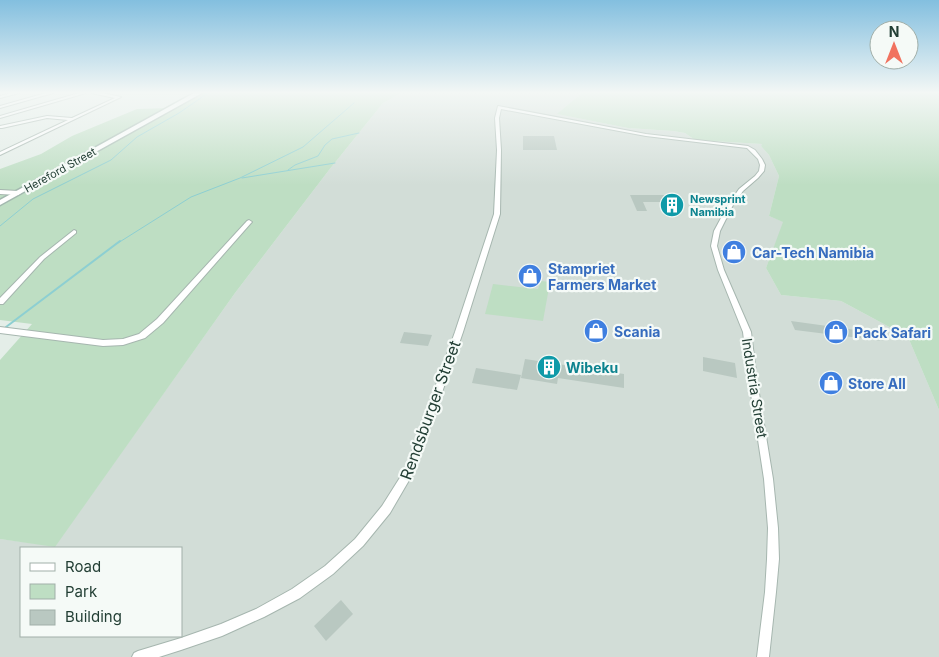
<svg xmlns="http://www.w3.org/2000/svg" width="939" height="657" font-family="Inter,sans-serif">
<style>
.built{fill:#d2ddd7;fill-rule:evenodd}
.green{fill:#bedec3}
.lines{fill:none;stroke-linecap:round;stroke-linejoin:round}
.stream-far1{stroke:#8dcfd2;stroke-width:1}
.stream{stroke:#8dcfd2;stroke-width:2}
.building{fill:#b9c8c1}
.minor-casing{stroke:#a6b6af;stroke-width:2}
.secondary-casing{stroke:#a3b9af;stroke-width:3}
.minor{fill:#fff;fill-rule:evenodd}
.secondary{fill:#fff;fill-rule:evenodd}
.labels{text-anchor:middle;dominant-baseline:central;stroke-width:4.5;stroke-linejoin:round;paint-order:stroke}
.far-street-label{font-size:11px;fill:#233f35;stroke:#f5faf7}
.far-culture-label{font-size:11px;font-weight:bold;fill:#0d838f;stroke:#f5faf7;text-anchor:start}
.shop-label{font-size:14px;font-weight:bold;fill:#366cbe;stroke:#f5faf7;text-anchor:start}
.culture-label{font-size:14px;font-weight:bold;fill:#0d838f;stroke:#f5faf7;text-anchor:start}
.street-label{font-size:14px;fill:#233f35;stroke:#f5faf7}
.near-street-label{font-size:16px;fill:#233f35;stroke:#f5faf7}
</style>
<rect width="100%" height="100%" fill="#e4eee8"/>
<path class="built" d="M402 93H582L558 114 628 128 673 131 685 133 695 140 763 144 761 146 769 155 779 176 769 216 784 222 766 268 781 295 841 301 908 337 939 410V657H0V539L55 546 235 293 329 170 383 103ZM21 548H181V636H21Z"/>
<path class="green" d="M203 93H402L383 103 329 170 235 293 55 547 0 539V360L32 324 0 320V206Z
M582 93H939V410L908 337 841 301 781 295 766 268 783 222 769 216 779 176 769 155 761 146 762 144 695 140 685 133 673 131 628 128 557 114Z
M168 108 0 199V169L41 154 72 136 137 109Z
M541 281 550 282 543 321 485 314 493 284 538 289Z"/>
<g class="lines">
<path class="stream-far1" d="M288 170 295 165 318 156 325 145 332 139 359 133
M242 178 335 163
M0 226 33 199 111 160 137 137 179 113 208 93
M118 243 191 197 240 178 303 147 354 103"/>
<path class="stream" d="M6 327 120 241"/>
</g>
<path class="building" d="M523 136H554L557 150H523Z
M630 195H672L681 213H671L666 202H643L647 211H637Z
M791 321 878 333 883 341 795 330Z
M404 332 432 335 428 346 400 343Z
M703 357 735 363 737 378 703 371Z
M525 359 624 374V388L558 378 557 384 521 378Z
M476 368 521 375 517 390 472 383Z
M341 600 353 614 326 641 314 626Z"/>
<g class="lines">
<g class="minor-casing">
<path id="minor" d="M11 93H19L0 98V96Z
M46 93H53L0 108V106Z
M79 93H86L0 118V116Z
M91 93H102L121 97 0 155V152L68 120 47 118 2 128H0V126L47 116 72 118 115 98Z
M498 106 646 134 748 146 755 150 762 159 765 165 764 171 758 178 743 191 733 205 720 231 717 246 724 270 751 332 757 381 773 479 778 528 779 559 776 592 769 657H757L765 592 767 559 768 528 764 479 749 381 743 332 718 270 711 246 714 231 728 205 739 189 755 176 759 171 760 165 758 159 747 148 646 136 501 109 499 118 501 150 500 214 463 332 415 470 390 513 363 546 333 574 300 598 264 617 222 636 181 650 159 657H132L134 653 138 651 181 638 221 624 256 609 292 589 325 566 355 539 382 506 406 468 455 332 494 214 497 150 495 118Z
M0 190 18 191 21 193 18 195 0 194Z
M249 220 252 222 251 223 163 323 145 338 123 345 103 346 0 333V327L103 340 123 339 139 334 157 319 247 221Z
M74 230 76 231V233L44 259 3 304H0V298L40 257Z"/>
</g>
<g class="secondary-casing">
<path id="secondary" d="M194 93H202L0 205V200Z"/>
</g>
<use href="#minor" class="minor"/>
<use href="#secondary" class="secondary"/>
</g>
<linearGradient id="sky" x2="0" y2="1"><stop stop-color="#83bfdf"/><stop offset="0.5" stop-color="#f3f7f5"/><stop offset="1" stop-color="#f3f7f5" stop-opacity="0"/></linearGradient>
<rect width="939" height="185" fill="url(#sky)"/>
<defs>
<g id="building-disc" transform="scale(1.25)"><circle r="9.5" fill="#0f9aa8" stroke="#f5faf7"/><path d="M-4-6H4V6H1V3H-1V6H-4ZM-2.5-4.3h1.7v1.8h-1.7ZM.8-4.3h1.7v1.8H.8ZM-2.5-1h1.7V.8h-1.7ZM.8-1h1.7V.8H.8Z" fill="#fff"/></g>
<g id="shop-disc" transform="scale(1.25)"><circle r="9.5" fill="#3f7fe0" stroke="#f5faf7"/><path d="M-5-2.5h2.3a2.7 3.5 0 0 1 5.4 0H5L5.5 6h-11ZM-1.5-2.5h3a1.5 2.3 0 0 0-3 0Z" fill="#fff"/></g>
</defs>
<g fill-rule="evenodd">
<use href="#building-disc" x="672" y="205"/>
<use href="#shop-disc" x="734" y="252"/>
<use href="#shop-disc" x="530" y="276"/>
<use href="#shop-disc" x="596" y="331"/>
<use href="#shop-disc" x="836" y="332"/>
<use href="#building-disc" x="549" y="367"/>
<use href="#shop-disc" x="831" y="383"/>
</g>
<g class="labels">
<g class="far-street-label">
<text transform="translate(60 170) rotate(-29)">Hereford Street</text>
</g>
<g class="far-culture-label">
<text x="690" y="199">Newsprint<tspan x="690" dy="13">Namibia</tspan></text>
</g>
<g class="shop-label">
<text x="752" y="252">Car-Tech Namibia</text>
<text x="548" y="268">Stampriet<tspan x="548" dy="16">Farmers Market</tspan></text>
<text x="614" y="331">Scania</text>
<text x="854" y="332">Pack Safari</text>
<text x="848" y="383">Store All</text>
</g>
<g class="culture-label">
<text x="566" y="367">Wibeku</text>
</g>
<g class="street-label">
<text transform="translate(755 388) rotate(81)">Industria Street</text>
</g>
<g class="near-street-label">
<text transform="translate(430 410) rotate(-70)">Rendsburger Street</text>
</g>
</g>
<rect x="20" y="547" width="162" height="90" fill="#f5faf7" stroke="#a1afa9"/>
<rect x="30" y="563" width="25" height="8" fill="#ffffff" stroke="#a1afa9"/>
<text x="65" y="572" font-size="15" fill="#233f35">Road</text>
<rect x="30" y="584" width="25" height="15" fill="#bedec3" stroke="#a1afa9"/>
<text x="65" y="597" font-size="15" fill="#233f35">Park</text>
<rect x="30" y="610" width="25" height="15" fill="#b9c8c1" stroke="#a1afa9"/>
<text x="65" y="622" font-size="15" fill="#233f35">Building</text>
<g transform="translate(894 45)"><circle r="24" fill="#f5faf7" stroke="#a1afa9"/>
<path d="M0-4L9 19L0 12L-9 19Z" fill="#f1725f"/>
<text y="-8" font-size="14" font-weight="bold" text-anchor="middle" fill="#233f35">N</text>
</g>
</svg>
